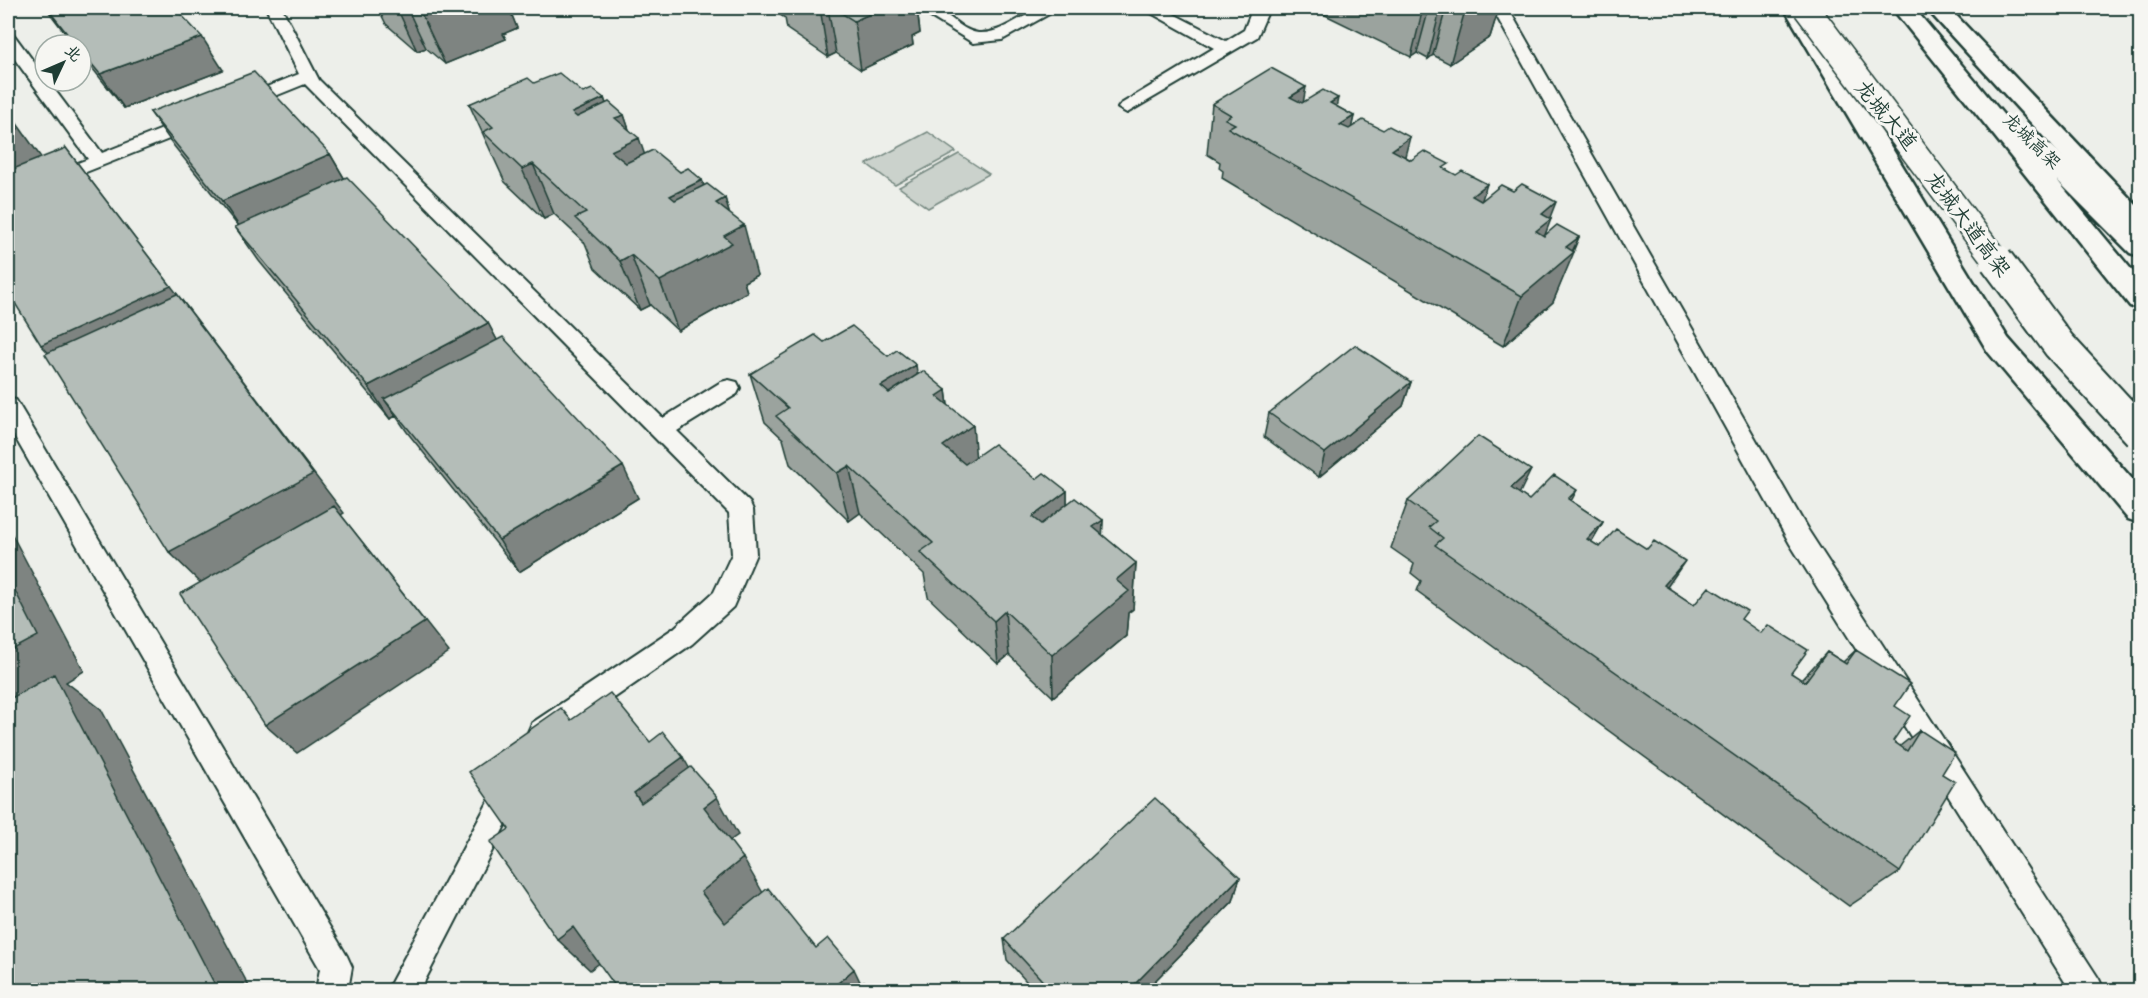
<svg xmlns="http://www.w3.org/2000/svg" width="2148" height="998" font-family="Sriracha,'LXGW WenKai TC',sans-serif">
<style>
.green{fill:#cbd2cc;stroke:#758880;stroke-width:1.5}
.lines{fill:none;stroke-linecap:round;stroke-linejoin:round}
.lane-casing{stroke:#1f3d34;stroke-width:4}
.primary-casing{stroke:#1f3d34;stroke-width:5}
.highway-casing{stroke:#1f3d34;stroke-width:5}
.lane{fill:#f6f6f2;fill-rule:evenodd}
.primary{fill:#f6f6f2;fill-rule:evenodd}
.highway{fill:#f6f6f2;fill-rule:evenodd}
.highway-bridge-far1-casing{stroke:#1f3d34;stroke-width:28;stroke-linecap:butt}
.highway-bridge-casing{stroke:#1f3d34;stroke-width:36;stroke-linecap:butt}
.highway-bridge-far1{stroke:#f6f6f2;stroke-width:25}
.highway-bridge{stroke:#f6f6f2;stroke-width:32}
.wall{fill:#9ba39e;stroke:#1f3d34;stroke-width:1.5}
.shaded-wall{fill:#7e8481;stroke:#1f3d34;stroke-width:1.5}
.building{fill:#b4bdb8;stroke:#1f3d34;stroke-width:1.5}
.labels{text-anchor:middle;dominant-baseline:central;stroke-width:6;stroke-linejoin:round;paint-order:stroke}
.far-street-label{font-size:18px;fill:#1f3d34;stroke:#f6f6f2}
.street-label{font-size:21px;fill:#1f3d34;stroke:#f6f6f2}
</style>
<rect width="100%" height="100%" fill="#edefea"/>
<filter id="ink" filterUnits="userSpaceOnUse"><feTurbulence type="fractalNoise" baseFrequency=".0167" numOctaves="2"/><feDisplacementMap in="SourceGraphic" scale="12" xChannelSelector="R" yChannelSelector="G"/><feConvolveMatrix kernelMatrix="1 2 1 2 8 2 1 2 1" color-interpolation-filters="sRGB"/></filter>
<g filter="url(#ink)">
<path class="green" d="M928 132 956 152 895 185 867 164Z
M959 154 989 174 928 208 899 187Z"/>
<g class="lines">
<g class="lane-casing">
<path id="lane" d="M266 8H282L319 80 663 418 721 382 729 380 737 382 740 388 737 394 677 431 750 503 753 510 756 554 733 607 692 644 552 741 542 745 532 741 528 732 532 723 674 628 714 592 732 554 729 513 305 84 248 107H236L233 103 236 99 299 74Z
M916 8C948 4 955 30 978 33 1007 35 1028 4 1060 8L1002 40 973 43Z
M1142 8H1162L1226 41 1244 30 1250 15 1244 8H1261L1267 14 1257 37 1127 113 1118 108 1121 104 1214 48Z
M1492 8H1508L1808 530 2099 979 2104 990H2070L1790 544Z
M8 34 14 35 45 77V81H48L102 153 190 118 196 117 205 122 202 126 8 203V190L88 159 8 50Z
M8 398 16 400 347 956 352 967 348 990H316L320 969 8 425Z
M512 772 522 776 526 785 420 990H387L502 776Z"/>
</g>
<g class="primary-casing">
<path id="primary" d="M1784 8H1806L2008 338 2140 488V523L2128 519 1988 352Z
M1926 8H1949L2140 209V234L2130 231Z"/>
</g>
<g class="highway-casing">
<path id="highway" d="M1892 8H1914L2032 149 2043 143 2052 146 2140 232V256L2130 253 2057 180 2140 280V309L2130 306Z"/>
</g>
<use href="#lane" class="lane"/>
<use href="#primary" class="primary"/>
<use href="#highway" class="highway"/>
<g class="highway-bridge-far1-casing">
<path id="highway-bridge-far1" d="M1806 8 1997 262"/>
</g>
<g class="highway-bridge-casing">
<path id="highway-bridge" d="M1996 260 2059 345 2140 433"/>
</g>
<use href="#highway-bridge-far1" class="highway-bridge-far1"/>
<use href="#highway-bridge" class="highway-bridge"/>
</g>
<path class="wall" d="M46 8 223 70 124 108 81 54V45H74Z
M378 8H509L517 28 503 34 506 39 445 64 426 48 417 51 386 24Z
M769 8H917L920 33 912 37 913 45 861 70 836 53 828 57 787 29 785 18Z
M1311 8H1499L1490 37 1450 64 1433 55 1428 59 1417 53 1411 57Z
M534 83 583 93 604 98 606 104 624 115 629 130 644 154 680 172 702 180 704 186 725 198 729 213 757 275 744 282 747 292 678 331 650 305 640 310 595 268 585 243 554 214 544 219 505 182 469 104Z
M1303 102 1336 106 1354 116 1351 127 1411 160 1447 170 1482 200 1550 218 1545 235 1579 237 1553 302 1503 346 1222 178 1223 171 1219 168 1220 162 1207 154 1212 104Z
M150 112 330 154 344 178 488 323 497 340 638 498 519 572 407 432 396 416 390 419 259 261 235 227 238 226 174 146Z
M824 342 917 375 946 390 948 405 976 457 1067 491V504L1103 520 1102 535 1136 563 1133 609 1128 613 1126 636 1053 697 1009 655 998 664 928 597 924 574 860 513 849 521 790 464 783 439 765 422 750 374Z
M1411 382 1403 406 1319 477 1264 437 1269 413Z
M1519 494 1529 500 1571 501 1603 522 1591 542 1667 587 1694 605 1741 619 1791 673 1801 680 1827 652 1843 662 1856 650 1895 706 1893 741 1900 746 1920 730 1942 774 1900 872 1849 906 1417 591 1421 581 1411 573 1414 564 1391 548 1408 501Z
M1240 877 1233 901 1146 990H1034L1007 960 1004 939Z"/>
<path class="shaded-wall" d="M397 8H407L426 48 417 51Z
M442 8H509L517 28 503 34 506 39 445 64 422 15Z
M820 8H828L836 53 828 57Z
M883 8H917L920 33 912 37 913 45 861 70 854 21Z
M1423 8H1429L1417 53 1411 57Z
M1444 8H1446L1433 55 1428 59 1440 10Z
M1475 8H1499L1490 37 1450 64 1464 14Z
M202 37 223 70 124 108 100 74Z
M1306 87 1297 137 1290 97Z
M604 98 621 146 615 118 624 115 633 141 639 138 656 188 629 201 572 113Z
M1338 98 1328 148 1330 103Z
M8 111 45 163 8 178Z
M1354 116 1343 166 1340 125Z
M1410 137 1397 187 1392 150Z
M66 148 344 513 341 515 449 652 297 753 265 725 208 590 169 552 73 379 41 345Z
M330 154 350 188 245 235 222 201Z
M533 164 554 214 544 219 522 169Z
M702 180 717 230 686 246 670 196Z
M1487 184 1471 234 1472 196Z
M725 198 734 230 744 225 757 275 744 282 747 292 678 331 660 281 716 203Z
M1556 202 1549 220 1551 219 1532 269 1517 281 1542 214Z
M1579 237 1571 254 1574 252 1553 302 1503 346 1522 296 1566 247Z
M631 255 650 305 640 310 620 261Z
M488 323 506 357 384 399 396 416 390 419 368 386Z
M916 365 923 414 890 435 881 386Z
M1411 382 1403 406 1319 477 1325 453Z
M946 390 952 438 937 396Z
M973 425 977 473 949 493 943 446Z
M623 466 638 498 519 572 499 540Z
M849 466 860 513 849 521 837 473Z
M1531 470 1508 517 1511 488Z
M1577 490 1552 537 1568 499Z
M1067 491V538L1034 563 1032 517Z
M1103 520 1101 566 1093 527Z
M1603 522 1576 568 1587 539Z
M8 527 84 671 66 682 101 709 251 990H204L8 716Z
M1685 561 1654 606 1664 585Z
M1136 563 1133 609 1128 613 1126 636 1053 697 1052 655 1116 580Z
M1005 611 1009 655 998 664 994 621Z
M683 757 705 796 660 830 634 793Z
M717 797 738 835 725 844 704 807Z
M743 858 763 893 724 925 701 892Z
M1240 877 1233 901 1146 990H1129Z
M573 927 605 959 590 970 557 939Z
M854 969 864 990H830Z"/>
<path class="building" d="M47 8H175L202 37 100 74 81 51V45H76Z
M413 8H442L422 15Z
M833 8H883L854 21Z
M1449 8H1475L1464 14Z
M1271 68 1306 87 1290 97 1302 103 1323 90 1338 98 1330 103 1354 116 1340 125 1349 129 1363 120 1383 130 1389 126 1410 137 1392 150 1411 160 1424 151 1449 164 1443 168 1456 175 1462 171 1487 184 1472 196 1481 201 1501 185 1513 191 1522 184 1556 202 1542 214 1551 219 1536 231 1544 236 1557 225 1579 237 1566 247 1574 252 1522 296 1228 128 1235 124 1225 119 1231 115 1212 104Z
M254 72 330 154 222 201 150 112Z
M559 73 583 93 592 89 604 98 572 113 577 117 609 102 624 115 615 118 639 138 611 151 626 163 653 150 680 172 688 168 702 180 670 196 675 200 707 184 725 198 716 203 744 225 724 236 732 243 660 281 631 255 620 261 575 218 586 213 533 164 522 169 483 132 493 127 469 104 528 78 534 83Z
M8 115 18 129 8 133Z
M66 148 171 286 41 345 8 292V171Z
M347 177 488 323 368 386 235 227Z
M177 294 313 474 169 552 45 354Z
M852 326 888 356 897 350 916 365 881 386 889 393 923 371 946 390 937 396 973 425 943 446 965 464 994 444 1036 479 1044 473 1067 491 1032 517 1041 524 1075 498 1103 520 1093 527 1136 563 1116 580 1129 591 1052 655 1005 611 994 621 920 552 933 543 849 466 837 473 776 416 788 408 750 374 815 335 824 342Z
M503 337 623 466 499 540 384 399Z
M1355 345 1411 382 1325 453 1269 413Z
M1478 436 1531 470 1511 488 1529 500 1554 475 1577 490 1568 499 1603 522 1587 539 1600 547 1616 529 1647 549 1654 541 1685 561 1664 585 1694 605 1709 587 1747 611 1741 619 1761 633 1768 625 1808 650 1791 673 1805 682 1827 652 1846 664 1856 650 1910 684 1895 706 1910 716 1893 741 1907 751 1920 730 1955 753 1942 774 1955 782 1900 872 1435 545 1443 538 1429 527 1436 521 1408 501Z
M334 506 425 622 265 725 180 594Z
M8 577 38 636 8 652Z
M54 674 214 983 204 990H8V700Z
M610 693 650 742 663 732 683 757 634 793 641 803 691 767 717 797 704 807 743 858 701 892 725 923 768 888 816 948 828 938 854 969 830 990H618L573 927 557 939 490 842 509 829 469 772 561 708 571 720Z
M1155 798 1240 877 1129 990H1051L1004 939Z
M864 981 872 990H853Z"/>
</g>
<g class="labels">
<g class="far-street-label">
<text transform="translate(2032 141) rotate(44)">龙城高架</text>
</g>
<g class="street-label">
<text transform="translate(1886 115) rotate(50)">龙城大道</text>
<text transform="translate(1968 224) rotate(53)">龙城大道高架</text>
</g>
</g>
<rect width="2148" height="998" fill="none" stroke="#f6f6f2" stroke-width="30"/>
<rect x="15" y="15" width="2118" height="968" fill="none" stroke="#1f3d34" stroke-width="2" filter="url(#ink)"/>
<g transform="translate(63 63) rotate(46)"><circle r="28" fill="#f6f6f2" stroke="#a0aca6" stroke-width="1.5"/>
<path d="M0-4.5L10 22L0 15L-10 22Z" fill="#1f3d34"/>
<text y="-9" font-size="16" font-weight="bold" text-anchor="middle" fill="#1f3d34">北</text>
</g>
</svg>
